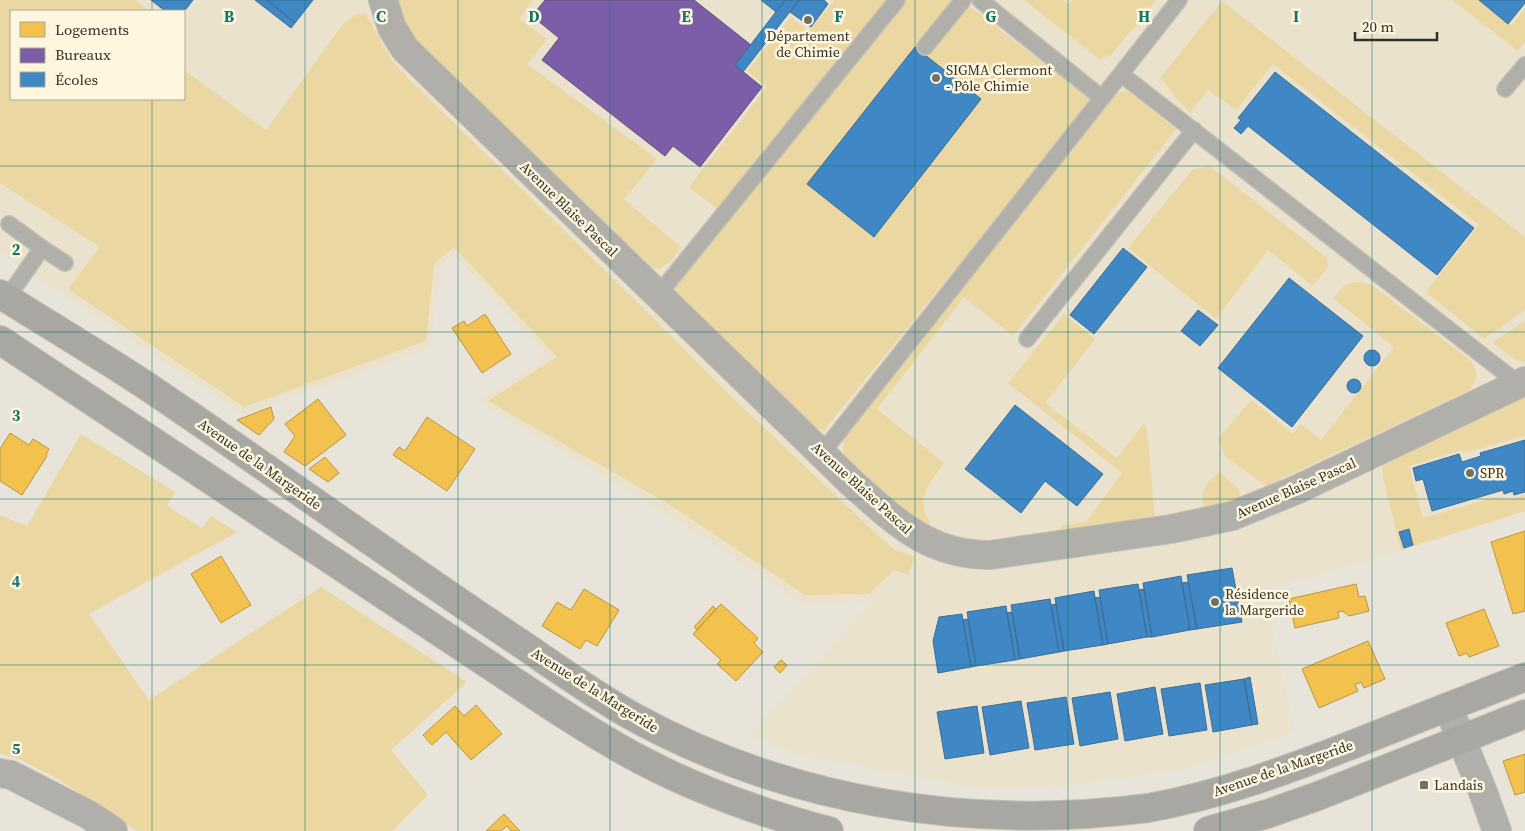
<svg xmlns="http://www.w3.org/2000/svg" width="1525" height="831" font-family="'Source Serif 4',serif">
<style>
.built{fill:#eae2cc;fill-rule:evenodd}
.green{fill:#ead7a2}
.homes{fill:#f2c14e;stroke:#b99642}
.offices{fill:#7b5ea7;stroke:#655081}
.schools{fill:#3f88c5;stroke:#3b6e96}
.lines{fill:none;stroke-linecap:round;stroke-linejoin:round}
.service-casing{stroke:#c3bfb7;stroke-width:18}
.minor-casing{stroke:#c3bfb7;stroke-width:30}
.primary-casing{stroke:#c3bfb7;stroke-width:30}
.service{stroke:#b1afaa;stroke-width:15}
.minor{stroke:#b1afaa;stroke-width:28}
.primary{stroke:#a9a7a1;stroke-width:28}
.grid{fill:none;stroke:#0f766e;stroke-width:1;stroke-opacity:0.55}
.poi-dot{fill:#736f65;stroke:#fef6df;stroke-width:2}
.labels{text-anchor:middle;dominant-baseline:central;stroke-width:5;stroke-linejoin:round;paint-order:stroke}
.poi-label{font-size:14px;fill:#333027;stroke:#fef6df;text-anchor:start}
.street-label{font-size:14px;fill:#333027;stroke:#fef6df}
.grid-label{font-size:16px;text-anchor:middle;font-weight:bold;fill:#0f766e;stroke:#fef6df;stroke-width:5;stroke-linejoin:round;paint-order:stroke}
</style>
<rect width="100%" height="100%" fill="#e9e4d9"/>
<path class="built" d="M0 0H1525V513L1400 552 1264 590 1295 732 1188 768 1083 784 989 790 807 757 747 737 874 600 806 606 676 520 479 402 548 357 453 254 440 265 431 348 244 414 160 360 0 252ZM11 11H184V99H11Z"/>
<path class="green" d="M0 0H135L149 11H11V99H184V70L266 130 343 24 356 15 365 13 392 61 410 80 634 299 734 399 870 528 895 550 915 557 908 575 894 570 869 594 805 595 667 503 488 401 557 357 454 247 434 264 426 341 244 407 68 289 100 247 0 183Z
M396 0H533L519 19 547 39 527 64 657 159 624 199 681 247 672 260 659 269 652 268 427 51C412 35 402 22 396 0Z
M833 0H887L719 210 689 187 767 87 747 71 791 17 809 31 834 1Z
M905 0H962L1092 101 824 430 808 427 678 300 675 290 680 281Z
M1024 0H1063L1068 4 1072 0H1156L1110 56 1099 59Z
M1452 0H1479L1511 26 1525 8V42L1518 51Z
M1222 1 1525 237V310L1484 339 1428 294 1427 291 1428 289 1479 225 1273 64 1236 110 1208 90 1190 113 1160 78Z
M1127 91 1176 129 1013 336 964 297 877 409 944 463C929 485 914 498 931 524L916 521 846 460 843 451 844 436 1118 92Z
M1210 166 1327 258 1328 267 1313 286 1268 250 1216 319 1128 248 1193 169Z
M1352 282H1362L1373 286 1470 360C1478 374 1478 376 1470 390L1266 486 1225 456 1218 439 1251 400 1293 434 1301 424 1321 440 1394 347 1333 298 1344 286Z
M1064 314 1095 339 1045 403 1117 458 1144 423 1147 429 1155 518 1060 532 1061 526 1087 521 1122 473 1008 383Z
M1525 321V362L1518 361 1492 343Z
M1525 392V436L1464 453 1462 450 1409 466 1423 518 1496 497 1509 500 1525 495V511L1401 550 1383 478 1382 467 1385 459Z
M81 434 175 492 167 506 202 528 211 516 237 532 89 614 149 700 321 587 467 682 391 750 428 795 392 831H137L58 779 17 758 0 754V515L27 526Z
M1219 472 1239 489 1240 498 1209 507 1205 506C1196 494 1209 480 1219 472Z"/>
<path class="homes" d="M485 314 511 354 482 373 452 328 464 321 467 326Z
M318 399 346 435 305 466 284 452 295 436 285 424Z
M271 407 274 419 259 435 237 420Z
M427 417 475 449 447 491 393 455 399 447 405 451Z
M10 433 29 445 33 439 49 449 46 455 47 456 22 495 0 481V449Z
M325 457 339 473 328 482 309 469Z
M1525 531V611L1513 614 1491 542Z
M221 556 251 605 221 623 191 574Z
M1356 584 1359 597 1365 596 1369 611 1349 616 1343 611 1338 612 1339 618 1295 628 1289 599Z
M584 589 619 610 597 646 586 640 580 649 542 626 557 602 571 610Z
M721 604 758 638 754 643 763 652 736 681 717 664 721 660 693 634Z
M713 606 716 609 697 630 694 627Z
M1484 609 1499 646 1469 657 1467 653 1459 656 1446 623Z
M1368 641 1385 679 1364 688 1361 682 1355 685 1358 691 1319 708 1302 669Z
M781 660 787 665 780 673 774 667Z
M476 705 502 734 471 760 446 732 432 745 423 735 455 706 464 716Z
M1525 754V792L1515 795 1503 761Z
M504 814 520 831H511L507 826 501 831H486Z"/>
<path class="offices" d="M545 0H694L751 45 735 65 762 87 700 167 673 146 665 156 542 60 559 38 532 16Z"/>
<path class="schools" d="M151 0H193L186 9 178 11H165Z
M255 0H267L295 23 291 28Z
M267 0H313L295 23Z
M761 0H785L776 12Z
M785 0H799L743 72 735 65Z
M799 0H824L828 4 811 27 790 12Z
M1479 0H1525V3L1508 24Z
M915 47 981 99 874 237 807 184Z
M1275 72 1474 228 1437 275 1248 126 1241 134 1234 128 1241 120 1238 118Z
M1123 248 1147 267 1094 334 1070 315Z
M1289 278 1363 336 1292 427 1218 368Z
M1198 310 1218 325 1200 346 1181 331Z
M1364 358a8 8 0 1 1 16 0a8 8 0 1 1-16 0Z
M1347 386a7 7 0 1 1 14 0a7 7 0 1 1-14 0Z
M1015 405 1103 474 1077 506 1045 481 1021 513 965 469Z
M1525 440V492L1514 495 1513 491 1504 494 1503 490 1432 511 1423 479 1416 481 1413 468 1459 454 1462 462 1481 456 1480 453Z
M1409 529 1413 545 1404 548 1399 532Z
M1232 568 1242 622 1197 629 1187 575Z
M1181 576 1190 630 1152 637 1143 583Z
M1188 582 1197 629 1190 630 1182 583Z
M1138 584 1147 637 1108 644 1099 590Z
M1144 589 1152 637H1147L1139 590Z
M1094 591 1103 645 1064 651 1055 598Z
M1100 597 1108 644 1103 645 1095 598Z
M1050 599 1059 652 1020 659 1011 605Z
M1056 604 1064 651 1059 652 1051 605Z
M1006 606 1015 660 976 666 967 612Z
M1012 612 1020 659 1015 660 1007 613Z
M962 614 971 667 938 673 933 641 939 617Z
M968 619 976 666 971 667 963 620Z
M1250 677 1258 724 1252 725 1244 679Z
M1244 679 1252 725 1213 732 1205 685Z
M1200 683 1207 730 1169 736 1161 689Z
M1155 687 1163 734 1125 741 1117 694Z
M1110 692 1118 739 1080 746 1072 698Z
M1066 697 1074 744 1035 750 1027 703Z
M1021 701 1029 748 990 755 982 707Z
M977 706 984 753 945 759 937 712Z"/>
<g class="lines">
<g class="service-casing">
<path id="service" d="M980 0 1102 98 1179 0
M925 47 963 0
M1121 74 1519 384
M1505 89 1525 65
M42 248 65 263
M658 295 897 0
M7 298 42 248 9 224
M1027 339 1194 130
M822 453 1102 98"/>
</g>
<g class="minor-casing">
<path id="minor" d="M383 0 392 28 405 49 853 484C896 522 928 555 990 555L1171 529 1232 516 1296 490 1525 381
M1448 707 1483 792 1497 831
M0 773 11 775 89 815 113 831"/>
</g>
<g class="primary-casing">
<path id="primary" d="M0 294C50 326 102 356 151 389 227 440 301 493 375 544 424 578 473 612 523 645 558 669 593 694 630 715 787 802 969 831 1148 808 1221 795 1290 769 1359 742 1414 720 1470 698 1525 677
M0 340 551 706C581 725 611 745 643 761 702 792 765 814 829 831
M1208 831 1267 814 1318 796 1525 714"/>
</g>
<use href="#service" class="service"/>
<use href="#minor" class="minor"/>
<use href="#primary" class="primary"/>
</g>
<path class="grid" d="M152 0V11M305 0V831M458 0V831M610 0V831M762 0V831M915 0V831M1068 0V831M1220 0V831M1372 0V831M152 99V831M0 166H1525M0 332H1525M0 499H1525M0 665H1525"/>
<g class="poi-dot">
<circle cx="808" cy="20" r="5"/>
<circle cx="936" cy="78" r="5"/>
<circle cx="1470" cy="473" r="5"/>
<circle cx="1215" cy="602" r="5"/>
<rect x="1419" y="780" width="10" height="10" rx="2.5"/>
</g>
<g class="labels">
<g class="poi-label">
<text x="808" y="36" text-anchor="middle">Département<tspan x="808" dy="16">de Chimie</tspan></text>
<text x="946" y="70">SIGMA Clermont<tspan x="946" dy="16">- Pôle Chimie</tspan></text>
<text x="1480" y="473">SPR</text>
<text x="1225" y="594">Résidence<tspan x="1225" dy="16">la Margeride</tspan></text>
<text x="1434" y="785">Landais</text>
</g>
<g class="street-label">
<text transform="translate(569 209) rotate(44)">Avenue Blaise Pascal</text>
<text transform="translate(260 464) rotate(35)">Avenue de la Margeride</text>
<text transform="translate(862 488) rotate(42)">Avenue Blaise Pascal</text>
<text transform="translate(1296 488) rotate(-24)">Avenue Blaise Pascal</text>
<text transform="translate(595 690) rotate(32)">Avenue de la Margeride</text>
<text transform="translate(1283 768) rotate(-19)">Avenue de la Margeride</text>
</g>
</g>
<g class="grid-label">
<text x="229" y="22">B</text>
<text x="381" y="22">C</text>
<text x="534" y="22">D</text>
<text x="686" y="22">E</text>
<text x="839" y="22">F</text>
<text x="991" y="22">G</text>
<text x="1144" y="22">H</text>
<text x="1296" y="22">I</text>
<text x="16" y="255">2</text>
<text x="16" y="421">3</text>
<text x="16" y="587">4</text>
<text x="16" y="754">5</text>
</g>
<rect x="10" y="10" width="175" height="90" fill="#fef6df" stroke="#ada795"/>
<rect x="20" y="22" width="25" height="15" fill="#f2c14e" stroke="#ada795"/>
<text x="55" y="35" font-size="15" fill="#333027">Logements</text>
<rect x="20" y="48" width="25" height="15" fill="#7b5ea7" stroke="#ada795"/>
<text x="55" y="60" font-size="15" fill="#333027">Bureaux</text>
<rect x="20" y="72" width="25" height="15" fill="#3f88c5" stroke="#ada795"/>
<text x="55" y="85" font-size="15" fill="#333027">Écoles</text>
<path d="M1355 32v8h82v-8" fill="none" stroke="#333027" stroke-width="2.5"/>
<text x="1362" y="32" font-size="15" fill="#333027" stroke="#fef6df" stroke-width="4" paint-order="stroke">20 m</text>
</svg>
